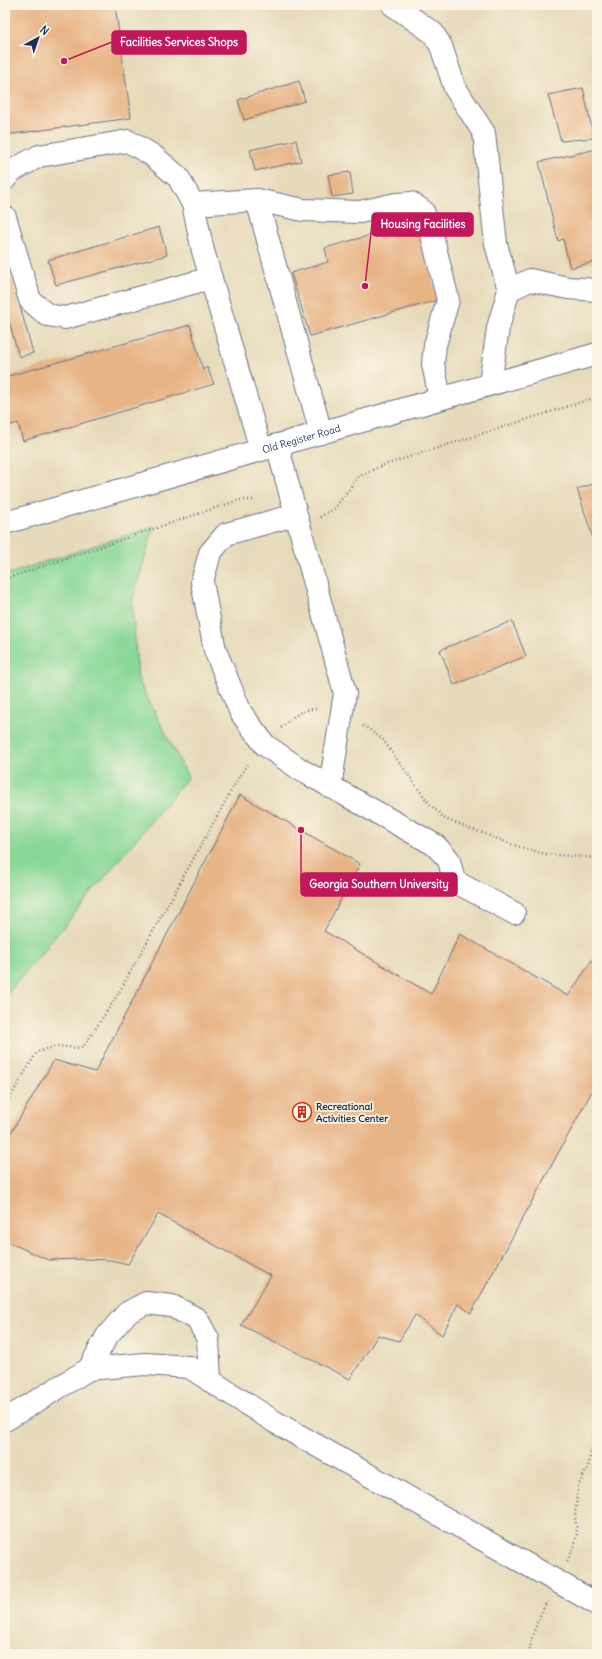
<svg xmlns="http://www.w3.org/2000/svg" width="602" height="1659" font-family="Delius,sans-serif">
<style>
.built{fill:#e6daba}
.green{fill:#89d898;stroke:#52847b}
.building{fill:#e7b486}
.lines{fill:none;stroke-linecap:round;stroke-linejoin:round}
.minor-casing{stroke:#687086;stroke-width:24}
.path{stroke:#687086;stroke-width:2.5;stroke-dasharray:1 3;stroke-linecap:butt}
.minor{stroke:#fff;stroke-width:22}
.labels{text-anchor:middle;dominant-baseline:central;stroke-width:3.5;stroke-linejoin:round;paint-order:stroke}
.street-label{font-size:10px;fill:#1b2f5e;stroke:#fcf5e5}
.poi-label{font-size:10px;font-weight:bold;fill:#1b2f5e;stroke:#fcf5e5;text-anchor:start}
.leader{fill:none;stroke:#c2185b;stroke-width:1.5}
.callout-dot{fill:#c2185b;stroke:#fcf5e5;stroke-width:1.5}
.callout{fill:#c2185b;stroke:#c2185b;stroke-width:1.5}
.callout-label{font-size:11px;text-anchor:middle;font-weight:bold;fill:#fff}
</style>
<rect width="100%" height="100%" fill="#fcf5e5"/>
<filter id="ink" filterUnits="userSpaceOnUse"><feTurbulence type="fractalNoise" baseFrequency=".025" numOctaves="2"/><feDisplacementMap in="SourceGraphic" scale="8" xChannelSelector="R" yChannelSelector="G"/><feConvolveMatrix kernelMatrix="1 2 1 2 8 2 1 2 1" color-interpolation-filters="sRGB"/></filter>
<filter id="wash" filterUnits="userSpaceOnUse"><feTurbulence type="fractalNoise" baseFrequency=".012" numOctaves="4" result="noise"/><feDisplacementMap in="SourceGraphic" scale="16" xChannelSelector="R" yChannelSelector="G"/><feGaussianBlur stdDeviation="0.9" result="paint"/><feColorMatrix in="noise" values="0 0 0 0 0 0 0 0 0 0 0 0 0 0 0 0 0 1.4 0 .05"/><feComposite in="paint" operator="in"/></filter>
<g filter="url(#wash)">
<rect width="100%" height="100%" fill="#f6ead1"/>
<path class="built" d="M5 5H597V1654H5Z"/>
<path class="green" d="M154 526 132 602 138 679 188 777 5 997V575Z"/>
<g id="blocks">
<path class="building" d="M5 5H115L131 118 5 135Z
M299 81 305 101 244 120 238 100Z
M583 88 594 138 561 141 548 95Z
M296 140 301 161 255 171 250 150Z
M597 149V261L570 268 563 239 558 241 539 162Z
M350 172 353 194 332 197 328 175Z
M413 223 417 237 421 236 438 300 310 336 291 273 328 262 325 248Z
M159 227 167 255 56 285 48 260Z
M5 252 33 353 19 357 5 307Z
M190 325 203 370 207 367 214 384 23 441 18 423 5 427V395H9L5 377Z
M597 483V550L577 489Z
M512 621 526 656 454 685 440 650Z
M240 795 360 864 324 931 431 994 460 934 568 996 597 953V1082L471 1313 458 1304 442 1335 415 1315 399 1341 378 1335 350 1379 241 1325 271 1276 158 1214 128 1264 110 1260 84 1259 48 1260 8 1242 5 1247V1143L54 1060 95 1072Z"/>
</g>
</g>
<g filter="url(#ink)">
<use href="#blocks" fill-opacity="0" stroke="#687086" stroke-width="1"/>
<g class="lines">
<g class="minor-casing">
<g id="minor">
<path d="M393 5 433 33 441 46 455 88 484 133 496 244 509 290 498 328 490 384"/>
<path d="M5 179 10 172 39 156 128 141 152 155 178 177 193 204"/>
<path d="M257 200 321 433"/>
<path d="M5 217 30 300 47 315 65 318 211 278"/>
<path d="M509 290 530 280 568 288 597 290"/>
<path d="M277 445 345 693 330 787"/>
<path d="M261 450 203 251 193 204 257 200 303 210 360 212 396 204 411 203 423 211 432 235 448 300 435 345 433 364 440 398"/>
<path d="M295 515 226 534 210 553 202 582 215 650 241 713 265 745 301 770 435 845 449 860 454 881 514 913"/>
<path id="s1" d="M5 523 597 354"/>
<path d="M89 1369 107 1336 127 1313 146 1303 172 1306 197 1319 208 1339 210 1381"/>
<path d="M5 1420 89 1369 145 1364 189 1367 275 1422 597 1604"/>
</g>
</g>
<path class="path" d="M320 517 335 508 358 477 381 466 597 397
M5 579 239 500H256
M363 726 369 729 383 740 428 802 445 819 522 848 546 854 597 858
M281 728C294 716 301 708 319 709
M5 1106 37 1052 57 1046 79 1048 84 1046 117 996 240 775 249 762
M567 1561 574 1548 577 1533 575 1516 578 1486 588 1467 593 1443 597 1397
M529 1654C532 1634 538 1619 547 1601"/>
<use href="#minor" class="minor"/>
</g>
</g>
<defs>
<g id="building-ring" transform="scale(1)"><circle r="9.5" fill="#fcf5e5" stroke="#c8321e" stroke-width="1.5"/><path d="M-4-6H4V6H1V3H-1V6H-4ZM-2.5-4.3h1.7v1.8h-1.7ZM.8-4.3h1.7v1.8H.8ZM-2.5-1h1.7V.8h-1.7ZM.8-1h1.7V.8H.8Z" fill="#c8321e"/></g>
</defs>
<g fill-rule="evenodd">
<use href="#building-ring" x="302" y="1112"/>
</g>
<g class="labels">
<g class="street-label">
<text stroke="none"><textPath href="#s1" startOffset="308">Old Register Road</textPath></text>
</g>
<g class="poi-label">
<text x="316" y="1106">Recreational<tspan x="316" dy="12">Activities Center</tspan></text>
</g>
</g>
<path class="leader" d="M64 61L112 42M365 286L372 224M301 830L301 884"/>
<g class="callout-dot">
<circle cx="64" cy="61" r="4"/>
<circle cx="365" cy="286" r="4"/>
<circle cx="301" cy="830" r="4"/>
</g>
<g class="callout">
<rect x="112" y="31" width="134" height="23" rx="4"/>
<rect x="372" y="213" width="101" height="23" rx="4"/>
<rect x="301" y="873" width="156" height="23" rx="4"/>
</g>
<g class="callout-label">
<text x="179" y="46">Facilities Services Shops</text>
<text x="423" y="228">Housing Facilities</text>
<text x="379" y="888">Georgia Southern University</text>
</g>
<rect width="602" height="1659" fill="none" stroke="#fcf5e5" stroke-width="20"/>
<g transform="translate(38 38) rotate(40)" stroke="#fcf5e5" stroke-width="3" paint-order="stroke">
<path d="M0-3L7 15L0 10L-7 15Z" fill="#1b2f5e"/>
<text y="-6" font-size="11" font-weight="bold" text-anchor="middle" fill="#1b2f5e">N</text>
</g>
</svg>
